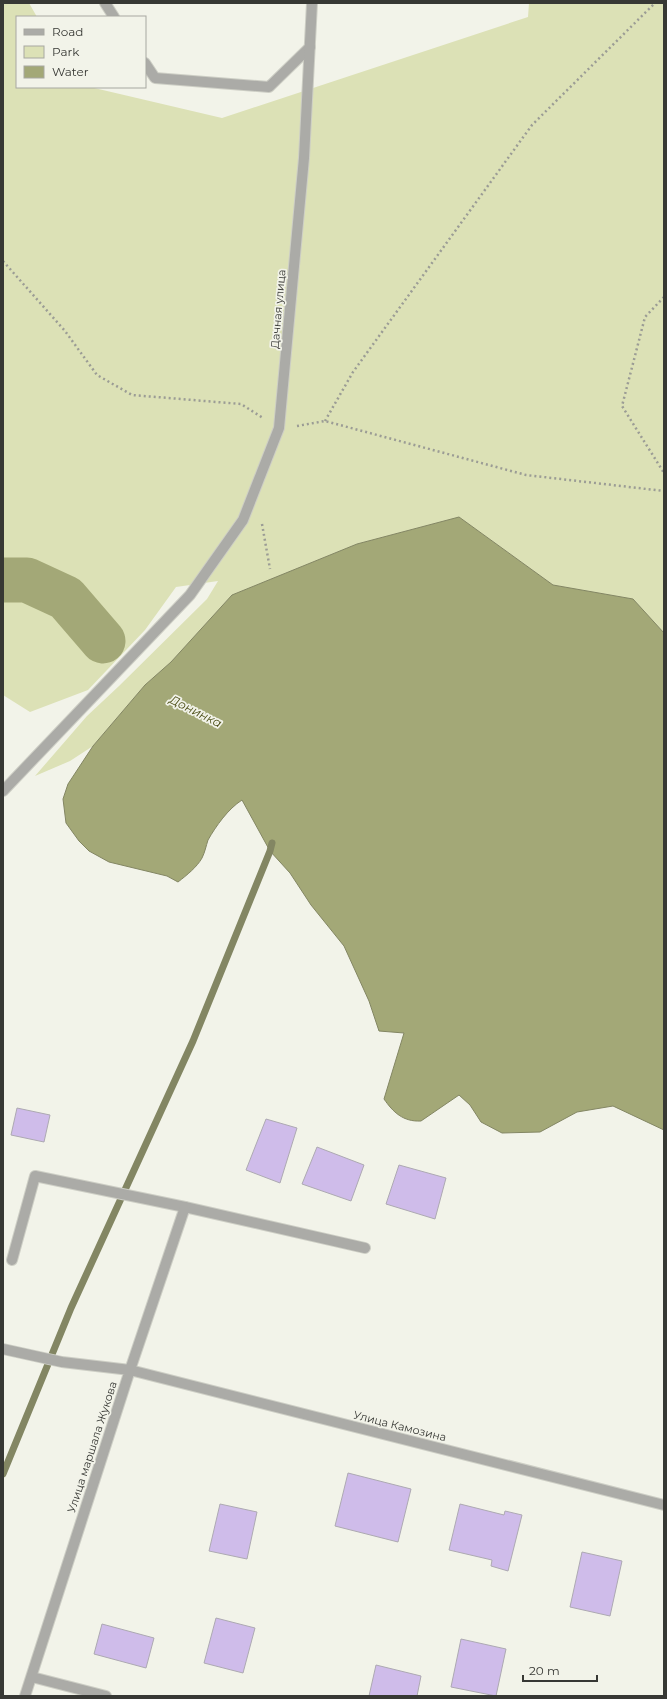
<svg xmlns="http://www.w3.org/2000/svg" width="667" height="1699" font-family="Montserrat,sans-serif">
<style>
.green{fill:#dce1b6}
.water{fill:#a3a877;stroke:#838663}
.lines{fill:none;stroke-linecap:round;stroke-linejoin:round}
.stream{stroke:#838663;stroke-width:7}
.river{stroke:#a3a877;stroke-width:45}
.building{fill:#cfbcea;stroke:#ada9b2}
.lane-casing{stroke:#cdcec5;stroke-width:12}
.street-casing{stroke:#cdcec5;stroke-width:12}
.path{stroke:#9b9c95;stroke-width:2.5;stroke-dasharray:2 3;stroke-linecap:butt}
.lane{stroke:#ababa7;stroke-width:10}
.street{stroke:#ababa7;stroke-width:10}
.labels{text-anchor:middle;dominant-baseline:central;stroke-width:3.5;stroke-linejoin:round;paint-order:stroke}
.street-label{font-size:11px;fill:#373834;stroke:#f2f3e9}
.water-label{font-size:12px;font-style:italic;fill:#4b4e16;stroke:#f2f3e9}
</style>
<rect width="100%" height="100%" fill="#f2f3e9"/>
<path class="green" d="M3 3H29L37 17H17V87H90L222 118 528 17 529 3H664V633L633 599 553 585 459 517 357 544 232 595 171 662 145 685 93 746 70 761 35 776 87 716 119 686 207 599 218 581 176 587 145 630 88 690 30 712 3 695Z"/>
<path class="water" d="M459 517 553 585 633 599 664 633V1130L613 1106 577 1112 540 1132 502 1133 481 1122 470 1105 459 1095 421 1121C403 1122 393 1112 384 1099L404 1033 379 1031 369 1001 344 946 311 905 290 873 270 851 242 800C228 809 216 826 208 840 206 846 205 852 202 858 197 867 187 875 178 882L167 876 109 862 89 851 79 841 66 823 63 799 68 784 93 746 145 685 171 662 232 595 357 544Z"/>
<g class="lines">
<path class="stream" d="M3 1474 71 1308 193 1041 270 851 272 843"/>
<path class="river" d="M3 580H27L66 598 103 641"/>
</g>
<path class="building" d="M17 1108 50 1115 44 1142 11 1135Z
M266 1119 297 1128 280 1183 246 1170Z
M317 1147 364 1165 351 1201 302 1184Z
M399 1165 446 1178 435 1219 386 1204Z
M348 1473 411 1489 398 1542 335 1526Z
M220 1504 257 1512 247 1559 209 1551Z
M460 1504 504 1515 505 1511 522 1515 508 1571 491 1566 492 1560 449 1550Z
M582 1552 622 1561 610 1616 570 1607Z
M216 1618 255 1628 243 1673 204 1663Z
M102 1624 154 1638 146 1668 94 1654Z
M461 1639 506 1649 496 1696 451 1687Z
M376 1665 421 1676 417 1696H369Z"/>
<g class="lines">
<g class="lane-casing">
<path id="lane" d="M105 3 114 17
M145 63 155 78 269 87 310 47
M12 1260 35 1176 185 1207 365 1248"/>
</g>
<g class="street-casing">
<path id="street" d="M3 791 190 595 243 520 279 428 304 158 312 3
M3 1349 62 1362 130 1370 664 1505
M32 1677 106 1696
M25 1696 130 1370 185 1207"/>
</g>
<path class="path" d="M3 261 65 331 97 375 132 395 241 404 263 418
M664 297 645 317 622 406 664 473
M325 421 353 372 532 125 655 3
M297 426 325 421 526 475 664 491
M262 524 270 569"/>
<use href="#lane" class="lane"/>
<use href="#street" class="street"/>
</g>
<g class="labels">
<g class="street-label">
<text transform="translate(278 309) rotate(-85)">Дачная улица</text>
<text transform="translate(400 1426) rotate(14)">Улица Камозина</text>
<text transform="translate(92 1447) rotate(-72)">Улица маршала Жукова</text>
</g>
<g class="water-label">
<text transform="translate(196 711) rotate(27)">Донинка</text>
</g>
</g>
<rect width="667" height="1699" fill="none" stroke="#373834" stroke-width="8"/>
<rect x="16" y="16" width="130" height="72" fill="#f2f3e9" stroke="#a7a8a1"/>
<rect x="24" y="29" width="20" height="6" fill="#ababa7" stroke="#a7a8a1"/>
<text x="52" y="36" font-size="12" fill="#373834">Road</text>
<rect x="24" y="46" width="20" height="12" fill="#dce1b6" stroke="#a7a8a1"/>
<text x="52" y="56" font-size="12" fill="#373834">Park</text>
<rect x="24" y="66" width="20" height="12" fill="#a3a877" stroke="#a7a8a1"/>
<text x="52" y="76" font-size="12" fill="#373834">Water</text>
<path d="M523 1675v6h74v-6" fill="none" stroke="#373834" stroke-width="2"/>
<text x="529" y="1675" font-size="12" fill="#373834" stroke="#f2f3e9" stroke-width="3" paint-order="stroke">20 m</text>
</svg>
